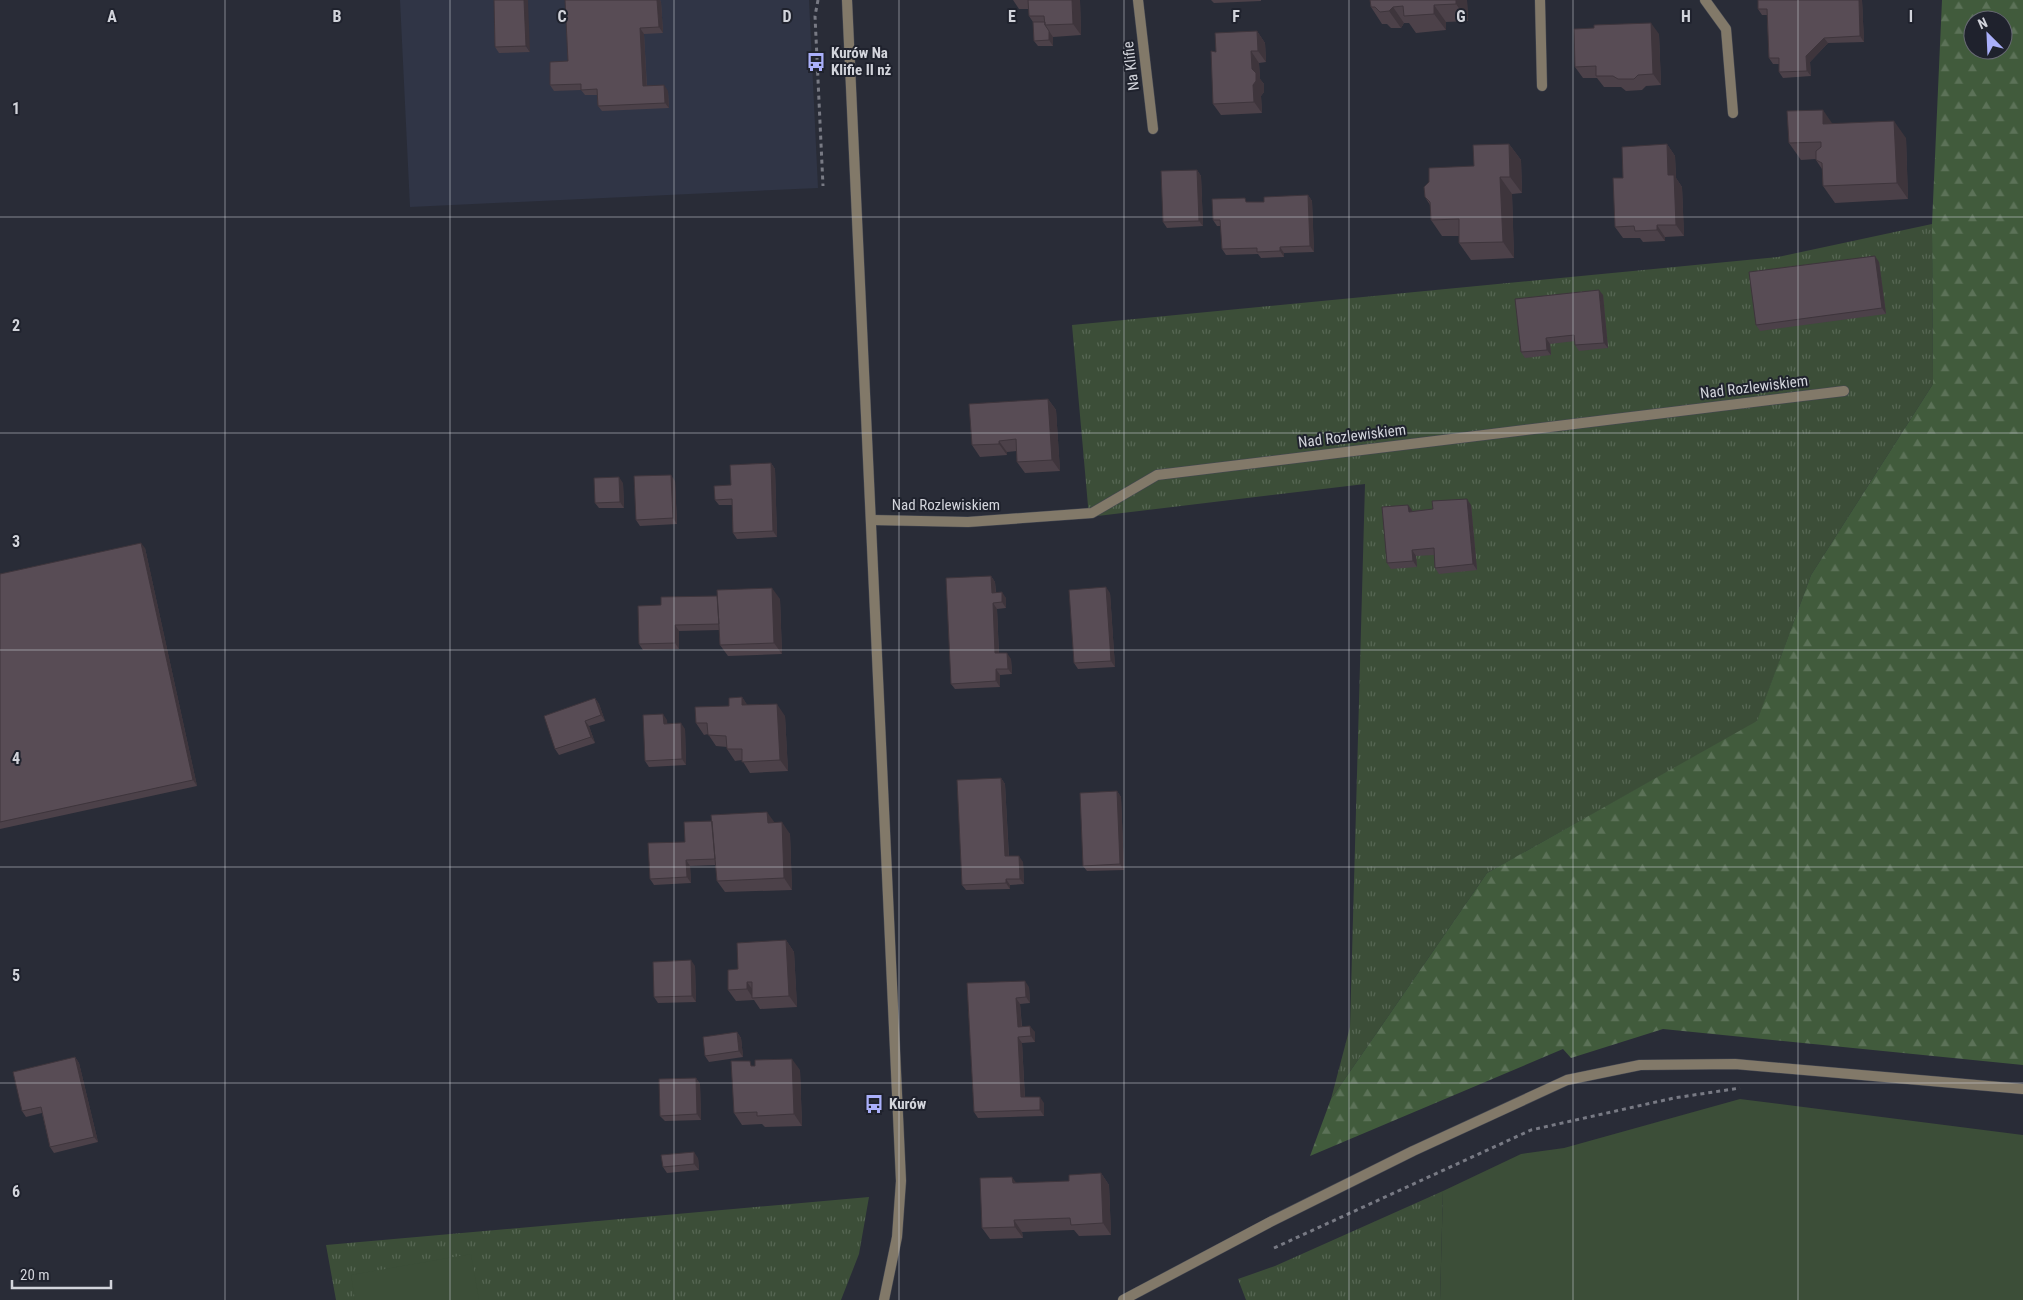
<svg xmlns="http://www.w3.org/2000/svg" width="2023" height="1300" font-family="'Roboto Condensed',sans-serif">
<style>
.built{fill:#303546}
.grass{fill:url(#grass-tufts)}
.forest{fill:url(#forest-firs);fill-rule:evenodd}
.park{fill:#3c4e38}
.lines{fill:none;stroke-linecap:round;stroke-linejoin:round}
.service-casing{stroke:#444751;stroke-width:11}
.minor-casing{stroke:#444751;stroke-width:11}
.tertiary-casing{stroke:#444751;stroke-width:11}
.path{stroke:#787a84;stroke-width:3;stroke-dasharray:4 4;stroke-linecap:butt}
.service{stroke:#827969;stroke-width:10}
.minor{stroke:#827969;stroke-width:10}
.tertiary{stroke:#827969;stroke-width:10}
.wall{fill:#4c4149}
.shaded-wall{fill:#3e353c}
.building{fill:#584c55;stroke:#3e353c}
.grid{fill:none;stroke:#d2d4db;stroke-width:1;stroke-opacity:0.55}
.labels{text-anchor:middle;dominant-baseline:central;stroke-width:4;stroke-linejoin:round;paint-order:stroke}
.poi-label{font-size:15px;font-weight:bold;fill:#d2d4db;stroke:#1f222d;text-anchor:start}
.street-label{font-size:15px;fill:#d2d4db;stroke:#1f222d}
.grid-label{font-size:16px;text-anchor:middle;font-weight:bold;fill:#d2d4db;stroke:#1f222d;stroke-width:4;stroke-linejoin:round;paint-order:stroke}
</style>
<defs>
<pattern id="grass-tufts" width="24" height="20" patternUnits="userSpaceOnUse" patternTransform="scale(1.25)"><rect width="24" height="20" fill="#3c4e38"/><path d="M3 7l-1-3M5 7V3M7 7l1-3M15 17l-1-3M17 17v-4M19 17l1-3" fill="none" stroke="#576754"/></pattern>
<pattern id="forest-firs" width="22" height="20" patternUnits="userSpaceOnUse" patternTransform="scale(1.25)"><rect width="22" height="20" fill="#415b3c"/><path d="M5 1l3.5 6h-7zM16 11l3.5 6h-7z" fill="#5c7258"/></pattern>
</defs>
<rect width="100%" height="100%" fill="#292c37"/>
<path class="built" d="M400 0H809L818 188 410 207Z"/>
<path class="grass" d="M1932 224 1933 384 1811 575 1757 722 1487 873 1331 1099 1350 1027 1365 484 1089 517 1072 325 1778 257Z
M1443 1191 1440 1300H1246L1238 1279 1275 1266Z
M869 1197 859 1254 841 1300H336L326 1245Z"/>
<path class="forest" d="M1942 0H2023V1065L1663 1029 1571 1058 1563 1049 1310 1156 1331 1099 1487 873 1757 721 1811 575 1933 384 1932 224ZM1973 20H2003V50H1973Z"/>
<path class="park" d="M1740 1099 2023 1135V1300H1440L1443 1191 1521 1154 1564 1148Z
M471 1254 479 1300H355L351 1275Z"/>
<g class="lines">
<g class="service-casing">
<path id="service" d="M1540 0 1542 86
M1705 0 1726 29 1733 113"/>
</g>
<g class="minor-casing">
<path id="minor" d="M1138 0 1153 129
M872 520 968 522 1092 513 1157 475 1844 391
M1123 1300 1272 1221 1413 1151 1567 1080 1640 1065 1735 1064 2023 1089"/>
</g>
<g class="tertiary-casing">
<path id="tertiary" d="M847 0 901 1181 897 1237 884 1300"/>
</g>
<path class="path" d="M818 0 815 16 823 186
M1274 1248 1531 1130 1674 1098 1740 1088"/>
<use href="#service" class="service"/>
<use href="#minor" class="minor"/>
<use href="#tertiary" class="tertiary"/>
</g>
<path class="wall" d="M494 0 530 52 499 53 495 47Z
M565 0H660L661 2 663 33 644 34 647 86 668 91 669 108 602 111 598 106 597 95H585L581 90 554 91 550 85 568 61Z
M1013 0H1080L1081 35 1053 37V46H1038L1034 41 1033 22 1029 16V9H1019Z
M1211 0H1261V1L1214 3Z
M1467 0 1468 21 1446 22V30L1416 33 1409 23H1404L1401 28H1391L1387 24H1382L1371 7Z
M1758 0H1862L1864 42 1828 43 1810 62 1811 76 1783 78 1779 72V64H1773L1769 58 1767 15H1762L1758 9Z
M1594 28 1659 34 1661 85 1646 86 1642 90 1626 91 1621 87H1604L1597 78H1583L1575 67Z
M1257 31 1265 43 1266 62 1259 63 1260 79 1264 84V92L1261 96 1262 113 1221 115 1213 104 1216 52Z
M1833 124 1906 138 1908 199 1835 203 1823 186 1822 169 1816 160V159L1801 160 1789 143Z
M1509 144 1521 160 1522 193 1512 194 1514 258 1471 260 1459 243V236H1442L1431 220 1430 205 1425 197 1429 182 1474 166Z
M1667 144 1675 156 1676 178 1682 187 1684 236 1665 237V241L1643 242 1640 238H1623L1615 227 1623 178Z
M1197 170 1201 176 1203 226 1167 228 1163 222Z
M1308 195 1312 201 1314 252 1284 253V257L1261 258 1258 254 1226 255 1222 249 1221 226H1217L1213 220 1249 202H1264Z
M1879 262 1886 314 1760 331 1756 325Z
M1603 295 1608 348 1579 351 1575 345V341L1550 344 1551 355 1525 358 1521 352Z
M1048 399 1056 410 1060 471 1025 473 1017 462V451L1007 452V455L980 457 972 445Z
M771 463 775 469 777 537 737 539 733 533 732 505H719L715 500 731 485Z
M675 481 677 524 640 526 636 520Z
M623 483 624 508H599L595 503Z
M1408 505 1412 511 1471 505 1477 570 1439 574 1435 568 1434 555 1416 556 1417 567 1391 569 1387 563Z
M145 548 197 786 0 829V574Z
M991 576 995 582 996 592 1006 598V608L997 609 999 653 1011 659 1012 674 1000 675V687L955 689 951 684Z
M1110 593 1115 667 1078 669 1074 663Z
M780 599 782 654 728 656 720 645 719 630 679 631V649L643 650 639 644 661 605Z
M742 697 747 705 785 716 788 771 750 773 742 760 735 761 727 749V747L716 746 708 734 704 735 696 723 729 706Z
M595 698 599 704 605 721 589 726 595 743 559 755 555 749Z
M667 720V724L685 729 686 765 649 767 645 761Z
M1001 778 1005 784 1009 856 1023 862 1024 884 1010 885V889L966 890 962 885Z
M1117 791 1121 797 1124 870 1087 871 1083 866Z
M775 822 790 834 792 890 725 892 717 881 716 865 690 866 691 883 654 885 650 879 685 842Z
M786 940 794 952 797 1007 760 1009 754 1000 736 1001 728 990 738 969Z
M695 966 696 1002 658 1003 654 997Z
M967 983 1029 987 1030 1003 1020 1004 1022 1026 1035 1032V1042L1022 1043 1025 1097 1044 1103V1116L978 1118 974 1112Z
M737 1032 741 1038 743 1057 709 1062 705 1056Z
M75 1057 79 1063 98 1142 54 1153 50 1147 42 1113 26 1117 22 1111Z
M754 1066 800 1070 802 1126 765 1127 762 1124 742 1125 734 1113Z
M696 1078 700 1084 701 1120 665 1121 660 1116Z
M698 1158 699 1170 667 1173 663 1167Z
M1101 1173 1109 1185 1111 1235 1079 1236 1074 1230 1022 1232 1023 1238 990 1239 982 1228 1017 1183 1069 1181Z"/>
<path class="shaded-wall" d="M524 0H528L530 52 526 46Z
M657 0H660L661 2 663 33 659 27Z
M1072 0H1080L1081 35 1073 24Z
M1456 0H1467L1468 21 1456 4Z
M1859 0H1862L1864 42 1860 36Z
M1434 5 1446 22V30L1434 14Z
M1393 7 1404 23 1401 28 1389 11Z
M1651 23 1659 34 1661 85 1653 74Z
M640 28 644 34 647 92 643 86Z
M1049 31 1053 37V46L1049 40Z
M1257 31 1265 43 1266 62 1258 51Z
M1824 38 1828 43 1810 62 1811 76 1807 71 1806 56Z
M1251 51 1259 63 1260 79 1264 84V92L1261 96 1262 113 1254 102Z
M664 85 668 91 669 108 665 103Z
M1823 110 1834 126 1823 124Z
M1894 121 1906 138 1908 199 1897 183Z
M1509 144 1521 160 1522 193 1510 177Z
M1667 144 1675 156 1676 178 1682 187 1684 236 1676 225 1668 175Z
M1197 170 1201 176 1203 226 1199 221Z
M1500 177 1512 194 1514 258 1503 242Z
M1308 195 1312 201 1314 252 1310 246Z
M1657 225 1665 237V241L1657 230Z
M1280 247 1284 253V257L1280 251Z
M1875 256 1879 262 1886 314 1882 308Z
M1599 290 1603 295 1608 348 1604 343Z
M1546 338 1550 344 1551 355 1547 350Z
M1048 399 1056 410 1060 471 1052 460Z
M999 441 1007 452V455L999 444Z
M771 463 775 469 777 537 773 531Z
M671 475 675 481 677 524 673 518Z
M619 477 623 483 624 508 620 502Z
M1467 499 1471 505 1477 570 1473 564Z
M1408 505 1412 510 1413 517 1409 512Z
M141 543 145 548 197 786 193 780Z
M1412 550 1416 556 1417 567 1413 561Z
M991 576 995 582 996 598 992 593Z
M1106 587 1110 593 1115 667 1111 661Z
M772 588 780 599 782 654 774 643Z
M1002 592 1006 598V608L1002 602Z
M993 603 997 609 999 659 995 653Z
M675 625 679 631V649L675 643Z
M1007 653 1011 659 1012 674 1008 669Z
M996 669 1000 675V687L996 681Z
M742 697 750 709 742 705Z
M595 698 599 704 605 721 601 715Z
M777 704 785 716 788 771 780 760Z
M663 714 667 720 668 730 664 724Z
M585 721 589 726 595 743 591 737Z
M681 723 685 729 686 765 682 759Z
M1001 778 1005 784 1009 862 1005 856Z
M1117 791 1121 797 1124 870 1120 864Z
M767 812 775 823H768Z
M782 822 790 834 792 890 784 878Z
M1019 856 1023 862 1024 884 1020 879Z
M686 860 690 866 691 883 687 877Z
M1006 879 1010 885V889L1006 883Z
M786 940 794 952 797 1007 789 996Z
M691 960 695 966 696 1002 692 996Z
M1025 981 1029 987 1030 1003 1026 997Z
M747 982 755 993 753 998 747 989Z
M1016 998 1020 1004 1022 1032 1018 1027Z
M1030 1026 1035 1032V1042L1031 1036Z
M737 1032 741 1038 743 1057 739 1051Z
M1018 1037 1022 1043 1025 1103 1021 1097Z
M75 1057 79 1063 98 1142 94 1137Z
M792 1059 800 1070 802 1126 794 1114Z
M696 1078 700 1084 701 1120 697 1114Z
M1040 1097 1044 1103V1116L1040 1110Z
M694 1152 698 1158 699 1170 694 1164Z
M1101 1173 1109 1185 1111 1235 1103 1223Z
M1012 1177 1020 1188 1013 1183Z
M1014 1220 1022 1232 1023 1238 1015 1227Z"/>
<path class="building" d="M494 0H524L526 46 495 47Z
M565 0H657L659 27 640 28 643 86 664 85 665 103 598 106 597 89 581 90V84L550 85V62L568 61Z
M1028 0H1072L1073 24 1045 25 1044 16H1029Z
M1370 0H1456V4L1434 5V14L1404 16 1403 6 1393 7 1389 11 1380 12 1375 7H1371Z
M1758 0H1859L1860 36 1824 38 1806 56 1807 71 1779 72V58H1769L1767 9H1758Z
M1033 22H1045V25L1049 31V40L1034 41Z
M1651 23 1653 74 1638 75 1634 79H1618L1613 76H1596V66L1575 67 1574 29 1594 28V25Z
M1257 31 1258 51H1251L1252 69 1256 73V81L1253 85 1254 102 1213 104 1211 51 1216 52 1215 33Z
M1823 110V124L1894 121 1897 183 1823 186 1822 163 1816 160V151L1821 147V142L1789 143 1787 111Z
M1509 144 1510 177H1500L1503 242 1459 243V219L1431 220 1430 202 1425 197 1424 187 1429 182V168L1474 166 1473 145Z
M1667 144 1668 175H1674L1676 225H1657V230L1635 231 1634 226 1615 227 1613 178H1623L1622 147Z
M1197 170 1199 221 1163 222 1161 171Z
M1308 195 1310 246 1280 247V251L1257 252V248L1222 249 1220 220H1213L1212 199 1245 198 1246 202H1264V197Z
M1875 256 1882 308 1756 325 1749 272Z
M1599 290 1604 343 1575 345 1574 335 1546 338 1547 350 1521 352 1515 299Z
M1048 399 1052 460 1017 462 1016 439 999 441V444L972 445 969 404Z
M771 463 773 531 733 533 732 499 715 500 714 486 731 485 730 465Z
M671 475 673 518 636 520 634 476Z
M619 477 620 502 595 503 594 478Z
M1467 499 1473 564 1435 568 1434 548 1412 550 1413 561 1387 563 1382 507 1408 505 1409 512 1433 509 1432 501Z
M141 543 193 780 0 822V574Z
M991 576 992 593 1002 592V602L993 603 995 653H1007L1008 669H996V681L951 684 946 578Z
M1106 587 1111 661 1074 663 1069 590Z
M772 588 774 643 720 645 717 590Z
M717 596 719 624 675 625V643L639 644 638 606 661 605V597Z
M742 697V705L777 704 780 760 742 762V749H727L726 736 708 735 707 723H696L695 707 729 706V698Z
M595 698 601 715 585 721 591 737 555 749 544 716Z
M663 714 664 724 681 723 682 759 645 761 643 715Z
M1001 778 1005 856H1019L1020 879H1006V883L962 885 957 780Z
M1117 791 1120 864 1083 866 1080 793Z
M767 812 768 823 782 822 784 878 717 881 711 815Z
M712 821 715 859 686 860 687 877 650 879 648 843 685 842 684 822Z
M786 940 789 996 752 998V982H747V989L728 990V970L738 969 737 943Z
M691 960 692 996 654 997 653 962Z
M1025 981 1026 997 1016 998 1018 1027 1030 1026 1031 1036 1018 1037 1021 1097H1040V1110L974 1112 967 983Z
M737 1032 739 1051 705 1056 703 1037Z
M75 1057 94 1137 50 1147 41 1107 22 1111 13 1072Z
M792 1059 794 1114 757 1116V1112L734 1113 731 1061H750L751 1066H755V1060Z
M696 1078 697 1114 660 1116 659 1079Z
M694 1152V1164L663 1167 661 1155Z
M1101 1173 1103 1223 1071 1225 1070 1218 1014 1220 1015 1227 982 1228 980 1178 1012 1177 1013 1183 1069 1181V1175Z"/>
<path class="grid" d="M225 0V1300M450 0V1300M674 0V1300M899 0V1300M1124 0V1300M1349 0V1300M1573 0V1300M1798 0V1300M0 217H2023M0 433H2023M0 650H2023M0 867H2023M0 1083H2023"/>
<defs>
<g id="bus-bare" transform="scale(1.5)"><path d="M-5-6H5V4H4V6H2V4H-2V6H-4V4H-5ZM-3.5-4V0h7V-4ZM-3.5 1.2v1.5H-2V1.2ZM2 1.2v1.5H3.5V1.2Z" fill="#aab0fb" stroke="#1f222d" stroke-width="2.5" paint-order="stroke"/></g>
</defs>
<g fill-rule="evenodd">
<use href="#bus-bare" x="816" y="62"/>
<use href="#bus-bare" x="874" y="1104"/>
</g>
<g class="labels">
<g class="poi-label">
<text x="831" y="53">Kurów Na<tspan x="831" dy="17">Klifie II nż</tspan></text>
<text x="889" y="1104">Kurów</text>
</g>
<g class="street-label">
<text transform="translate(1131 66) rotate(-97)">Na Klifie</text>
<text transform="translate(1754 387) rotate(-7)">Nad Rozlewiskiem</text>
<text transform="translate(1352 436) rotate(-7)">Nad Rozlewiskiem</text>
<text x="946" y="505">Nad Rozlewiskiem</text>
</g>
</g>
<g class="grid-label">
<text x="112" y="22">A</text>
<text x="337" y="22">B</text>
<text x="562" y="22">C</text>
<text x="787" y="22">D</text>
<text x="1012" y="22">E</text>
<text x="1236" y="22">F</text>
<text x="1461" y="22">G</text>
<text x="1686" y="22">H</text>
<text x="1911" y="22">I</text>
<text x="16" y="114">1</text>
<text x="16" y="331">2</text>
<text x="16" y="547">3</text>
<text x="16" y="764">4</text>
<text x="16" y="981">5</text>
<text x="16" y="1197">6</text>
</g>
<g transform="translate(1988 35) rotate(336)"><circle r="24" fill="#1f222d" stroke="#676973"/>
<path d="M0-4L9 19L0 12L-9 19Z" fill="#aab0fb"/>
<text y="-8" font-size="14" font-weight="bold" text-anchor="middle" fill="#d2d4db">N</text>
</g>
<path d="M12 1280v8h99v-8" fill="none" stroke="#d2d4db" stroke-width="2.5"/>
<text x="20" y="1280" font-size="15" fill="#d2d4db" stroke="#1f222d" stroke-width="4" paint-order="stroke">20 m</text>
</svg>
